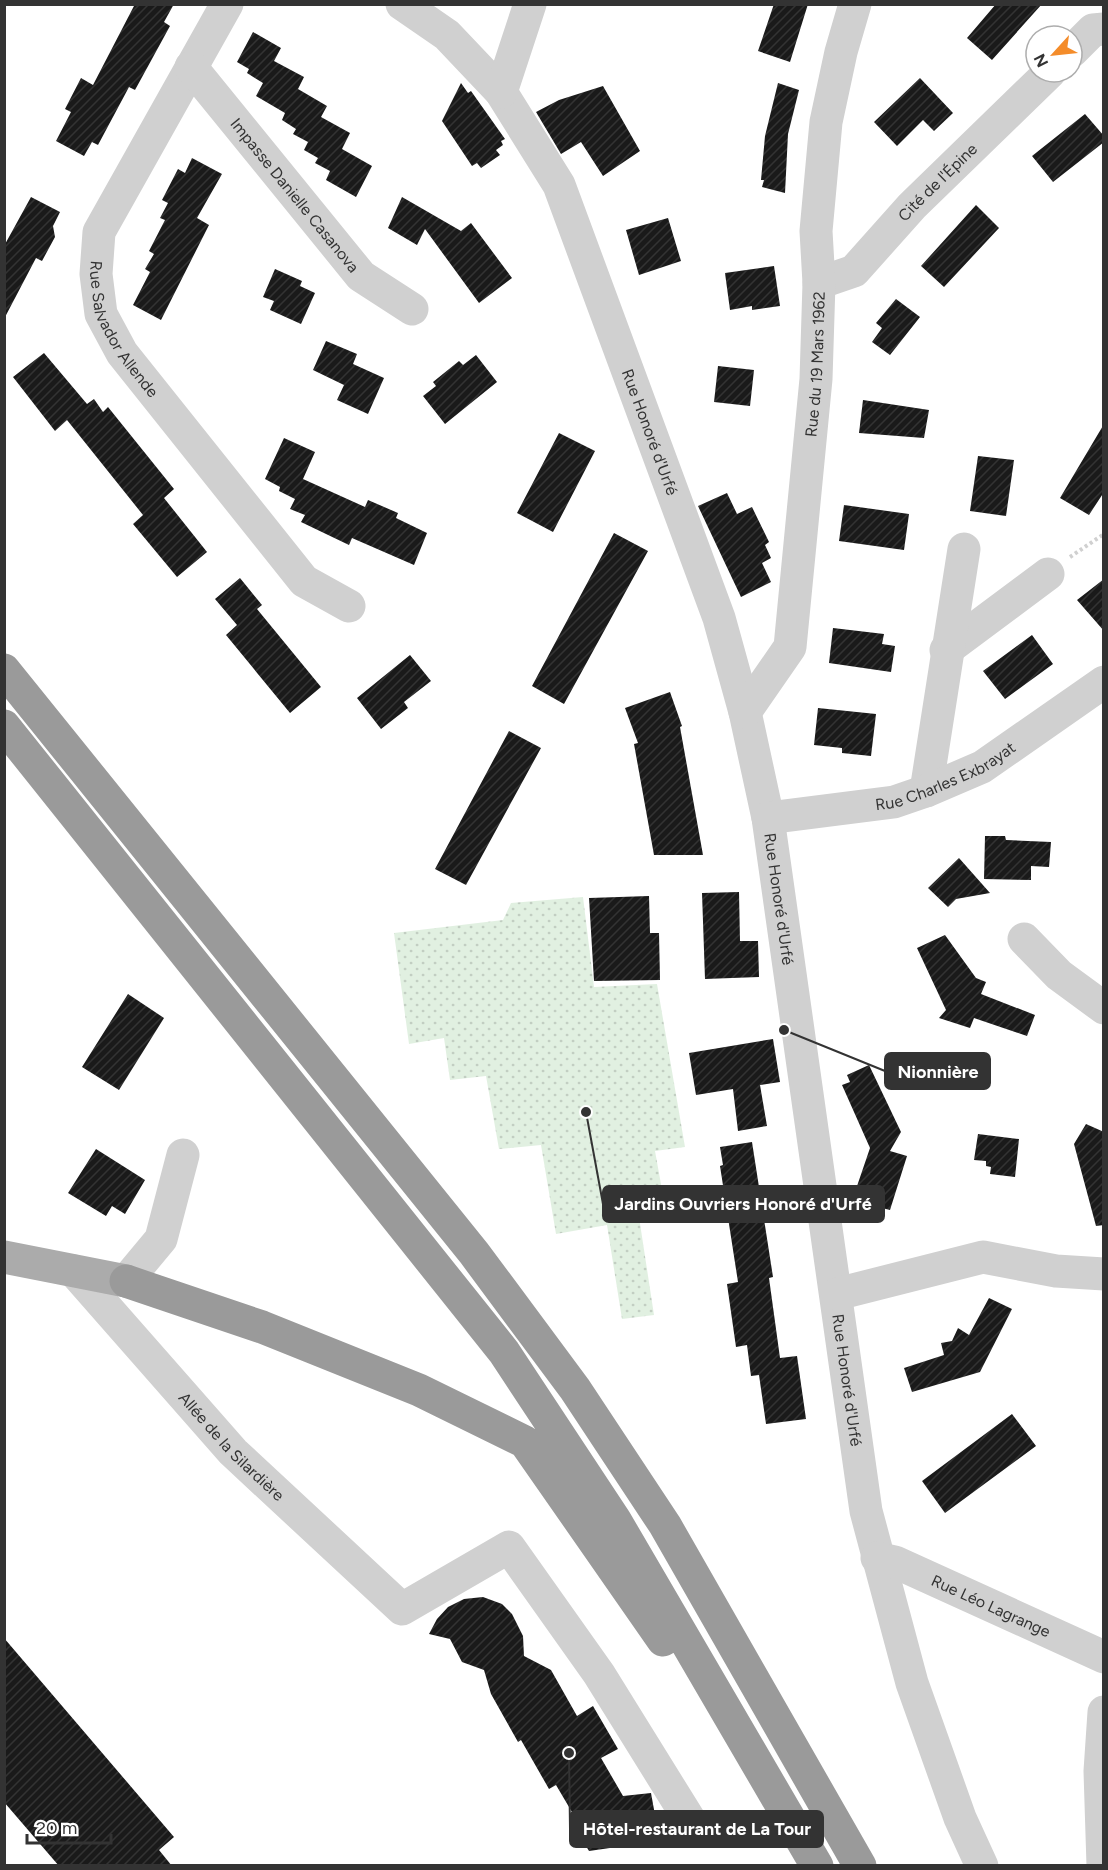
<svg xmlns="http://www.w3.org/2000/svg" width="1108" height="1870" font-family="Figtree,sans-serif">
<style>
.grass{fill:url(#grass-dots)}
.building{fill:url(#building-hatch)}
.lines{fill:none;stroke-linecap:round;stroke-linejoin:round}
.path{stroke:#d0d0d0;stroke-width:4;stroke-dasharray:3 3;stroke-linecap:butt}
.minor{stroke:#d0d0d0;stroke-width:33}
.major{stroke:#ababab;stroke-width:33}
.highway{stroke:#9a9a9a;stroke-width:33}
.labels{text-anchor:middle;dominant-baseline:central;stroke-width:6;stroke-linejoin:round;paint-order:stroke}
.street-label{font-size:16px;fill:#333;stroke:#fff}
.leader{fill:none;stroke:#333;stroke-width:2}
.callout-dot{fill:#333;stroke:#fff;stroke-width:2}
.callout{fill:#333;stroke:#333;stroke-width:2}
.callout-label{font-size:18px;text-anchor:middle;font-weight:bold;fill:#fff}
</style>
<defs>
<pattern id="grass-dots" width="8" height="8" patternUnits="userSpaceOnUse" patternTransform="scale(1.5)"><rect width="8" height="8" fill="#e1f0e1"/><path d="M2 2h.1M6 6h.1" fill="none" stroke="#c2cec2" stroke-width="1.8" stroke-linecap="round"/></pattern>
<pattern id="building-hatch" width="6" height="6" patternUnits="userSpaceOnUse" patternTransform="scale(1.5)"><rect width="6" height="6" fill="#1a1a1a"/><path d="M-1 1l2-2M0 6l6-6M5 7l2-2" fill="none" stroke="#333"/></pattern>
</defs>
<rect width="100%" height="100%" fill="#fff"/>
<path class="grass" d="M583 897 594 987 657 984 685 1147 655 1151 666 1212 639 1217 654 1315 622 1319 607 1225 556 1234 541 1145 499 1149 486 1076 450 1080 444 1038 409 1044 394 933 503 920 511 903Z"/>
<path class="building" d="M135 4H174L164 22 170 26 135 90 129 87 98 145 92 142 84 156 56 141 71 112 65 109 81 78 93 85Z
M774 4H808L790 62 758 51Z
M996 4H1042L992 60 967 38Z
M253 32 281 48 274 61 304 77 298 89 327 106 321 117 350 133 342 149 372 166 356 197 326 180 330 171 315 163 318 158 304 150 308 142 293 134 296 129 282 120 285 113 256 96 263 83 247 73 249 69 237 62Z
M920 78 953 113 934 131 923 120 897 146 874 122Z
M461 83 468 93 471 91 505 139 501 141 503 145 496 150 500 155 481 168 477 163 472 166 442 121Z
M778 83 799 90 788 134 785 193 762 187 764 180H761L765 136Z
M603 86 640 151 603 176 581 142 561 154 536 112 559 100Z
M1085 114 1104 136V142L1053 182 1032 156Z
M192 158 222 174 197 218 209 225 161 320 133 305 150 272 145 269 154 254 149 251 165 220 160 218 168 203 162 200 178 169 185 173Z
M31 197 60 212 53 226 55 237 42 261 36 258 4 319V246Z
M402 197 461 231 471 223 512 278 479 303 425 229 417 245 388 228Z
M976 205 999 228 944 287 921 266Z
M668 218 681 261 639 275 626 230Z
M774 266 780 306 752 310V306L730 310 725 273Z
M275 269 302 281 300 286 315 293 301 324 270 310 274 301 263 297Z
M896 299 920 317 890 355 872 342 882 328 876 323Z
M326 341 357 354 353 364 384 378 368 414 337 400 344 385 313 370Z
M44 353 87 404 94 399 103 412 108 407 174 489 164 498 207 552 177 577 133 524 143 515 67 420 55 431 13 377Z
M476 355 497 382 445 424 423 396 436 386 433 382 459 361 463 365Z
M718 366 754 370 750 406 714 402Z
M863 400 929 410 924 438 859 433Z
M1104 424V492L1089 515 1060 498Z
M559 433 595 451 553 532 517 513Z
M284 438 315 452 303 479 365 507 368 500 398 513 396 518 427 533 414 565 352 538 349 545 301 522 305 515 290 509 295 499 279 491 280 487 265 479Z
M978 456 1014 460 1006 516 970 511Z
M727 493 737 514 752 507 769 542 765 545 771 558 762 563 771 582 741 597 698 506Z
M844 505 909 514 904 550 839 541Z
M614 533 648 551 564 704 532 686Z
M240 578 262 605 257 609 321 687 290 713 226 635 237 625 215 599Z
M1104 579V631L1077 600Z
M833 628 884 634 882 644 895 646 891 672 829 663Z
M1032 635 1053 664 1005 699 983 671Z
M410 655 431 681 404 702 408 708 381 729 357 698Z
M670 692 682 726 680 727 703 855H654L634 744 638 743 625 708Z
M818 708 876 714 871 756 842 753V748L814 745Z
M509 731 541 748 466 885 435 869Z
M985 836H1005L1006 840 1051 842 1049 867 1031 866V880L984 879Z
M959 858 990 893 956 899 948 907 928 888Z
M739 892 740 941H758L759 977 705 979 702 893Z
M649 896 650 933H659L660 980 594 981 589 898Z
M945 935 976 978 986 982 981 994 1035 1015 1027 1036 974 1018 970 1028 939 1018 946 1010 917 948Z
M128 994 164 1018 119 1090 82 1067Z
M773 1039 780 1082 760 1085 767 1126 738 1131 733 1089 696 1095 689 1053Z
M869 1065 901 1132 890 1151 907 1156 890 1210 866 1204 868 1193 856 1189 870 1148 842 1085 850 1082 847 1075Z
M1086 1124 1104 1132V1225L1096 1226 1074 1144Z
M978 1134 1019 1139 1015 1177 990 1174 991 1167 986 1166V1161L974 1160Z
M752 1142 773 1277 769 1278 780 1358 797 1356 806 1419 766 1424 759 1375 751 1376 747 1345 736 1347 727 1284 738 1282 720 1166 723 1165 720 1147Z
M96 1149 145 1180 125 1214 112 1206 106 1216 68 1193Z
M989 1298 1012 1309 980 1372 912 1392 904 1368 944 1355 941 1343 952 1341 958 1328 969 1335Z
M1012 1414 1036 1446 945 1513 922 1481Z
M483 1597 502 1604 512 1614 523 1636 524 1656 551 1670 577 1716 593 1706 618 1749 601 1758 623 1796 651 1793 657 1826 614 1834 617 1847 589 1851 577 1831 582 1829 556 1785 549 1789 521 1740 518 1742 491 1694 484 1670 462 1662 450 1639 429 1634 437 1619 448 1607 464 1599Z
M4 1638 174 1837 159 1850 172 1866H59L4 1802Z"/>
<g class="lines">
<path class="path" d="M1070 557 1104 534"/>
<g class="minor">
<path id="s1" d="M227 4 99 232 96 274 101 314 122 353 304 581 349 606"/>
<path id="s2" d="M402 4 447 35 501 92 559 185 719 618 745 712 768 818 866 1511 912 1683 960 1818 982 1866"/>
<path d="M1072 51 1093 30 1104 29"/>
<path id="s3" d="M191 67 361 276 412 309"/>
<path d="M501 92 530 4"/>
<path id="s4" d="M819 283 854 271 912 206 1050 72"/>
<path d="M946 650 1048 574"/>
<path id="s5" d="M745 712 790 647 816 379 819 283 816 231 826 122 841 52 855 4"/>
<path d="M926 791 964 549"/>
<path id="s6" d="M768 818 894 802 926 791 982 767 1104 682"/>
<path d="M1024 939 1059 975 1104 1008"/>
<path id="s7" d="M74 1271 233 1452 402 1609 509 1547 599 1674 689 1819"/>
<path d="M126 1281 161 1239 183 1155"/>
<path d="M837 1294 983 1257 1056 1271 1104 1274"/>
<path id="s8" d="M877 1558 895 1562 1104 1657"/>
<path d="M1103 1866 1100 1771 1104 1712"/>
</g>
<path class="major" d="M4 1257 126 1281"/>
<path class="highway" d="M4 670 474 1253 575 1389 665 1525 860 1866
M4 726 504 1352 615 1520 817 1866
M126 1281 262 1327 419 1390 525 1442 663 1640"/>
</g>
<g class="labels">
<g class="street-label">
<text stroke="none"><textPath href="#s4" startOffset="159">Cité de l'Épine</textPath></text>
<text stroke="none"><textPath href="#s3" startOffset="165">Impasse Danielle Casanova</textPath></text>
<text stroke="none"><textPath href="#s1" startOffset="366">Rue Salvador Allende</textPath></text>
<text stroke="none"><textPath href="#s5" startOffset="363">Rue du 19 Mars 1962</textPath></text>
<text stroke="none"><textPath href="#s2" startOffset="506">Rue Honoré d'Urfé</textPath></text>
<text stroke="none"><textPath href="#s6" startOffset="184">Rue Charles Exbrayat</textPath></text>
<text stroke="none"><textPath href="#s2" startOffset="992">Rue Honoré d'Urfé</textPath></text>
<text stroke="none"><textPath href="#s2" startOffset="1478">Rue Honoré d'Urfé</textPath></text>
<text stroke="none"><textPath href="#s7" startOffset="236">Allée de la Silardière</textPath></text>
<text stroke="none"><textPath href="#s8" startOffset="124">Rue Léo Lagrange</textPath></text>
</g>
</g>
<path class="leader" d="M784 1030L885 1071M586 1112L603 1204M569 1753L570 1829"/>
<g class="callout-dot">
<circle cx="784" cy="1030" r="6"/>
<circle cx="586" cy="1112" r="6"/>
<circle cx="569" cy="1753" r="6"/>
</g>
<g class="callout">
<rect x="885" y="1053" width="105" height="36" rx="6"/>
<rect x="603" y="1186" width="281" height="36" rx="6"/>
<rect x="570" y="1811" width="253" height="36" rx="6"/>
</g>
<g class="callout-label">
<text x="938" y="1078">Nionnière</text>
<text x="743" y="1210">Jardins Ouvriers Honoré d'Urfé</text>
<text x="697" y="1835">Hôtel-restaurant de La Tour</text>
</g>
<rect width="1108" height="1870" fill="none" stroke="#333333" stroke-width="12"/>
<g transform="translate(1054 54) rotate(243)"><circle r="28" fill="#ffffff" stroke="#adadad" stroke-width="1.5"/>
<path d="M0-4.5L10 22L0 15L-10 22Z" fill="#f48c2a"/>
<text y="-9" font-size="16" font-weight="bold" text-anchor="middle" fill="#333333">N</text>
</g>
<path d="M27 1834v9h84v-9" fill="none" stroke="#333333" stroke-width="3"/>
<text x="36" y="1834" font-size="18" fill="#333333" stroke="#ffffff" stroke-width="4.5" paint-order="stroke">20 m</text>
</svg>
